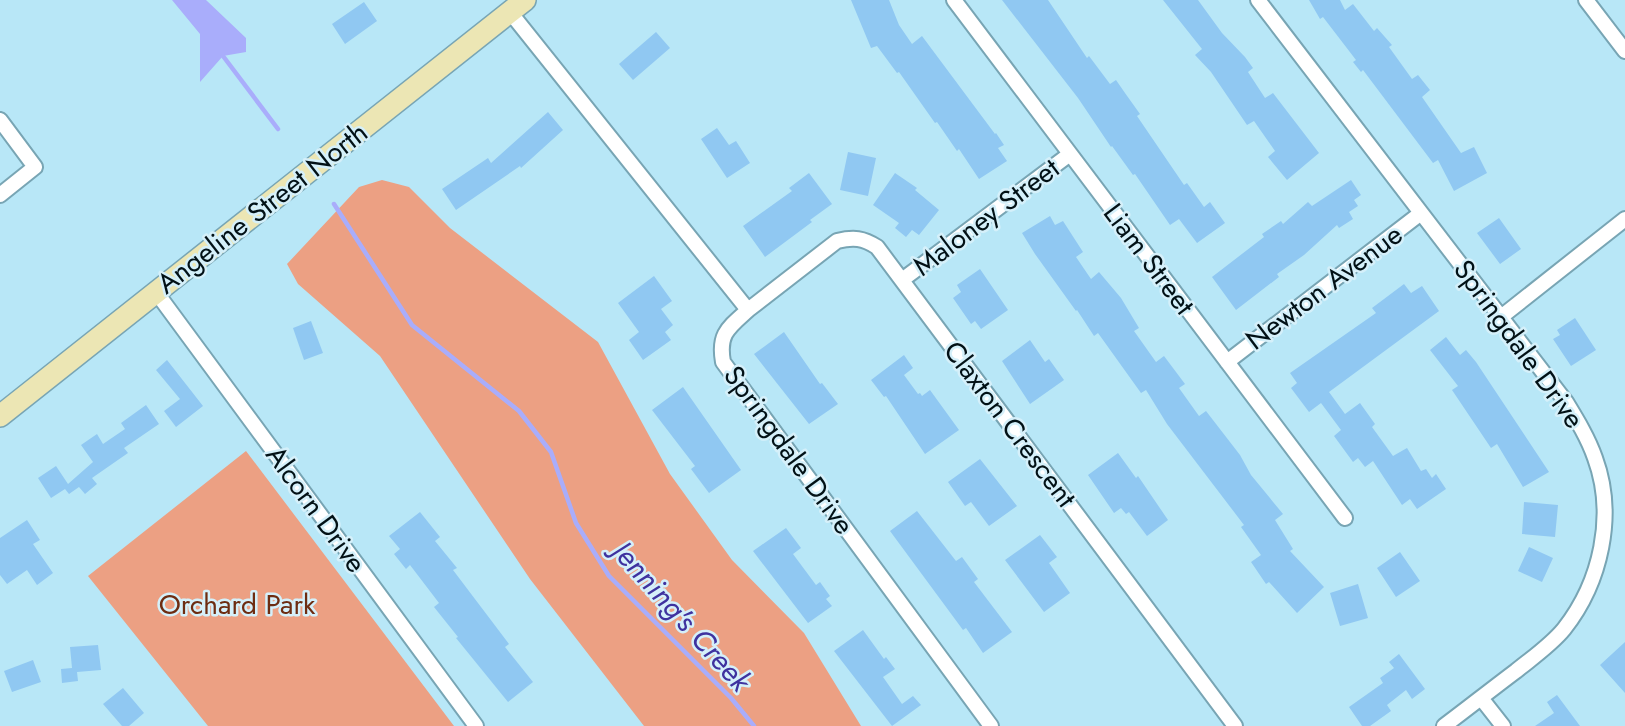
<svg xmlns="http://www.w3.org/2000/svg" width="1625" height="726" font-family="Jost,sans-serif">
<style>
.green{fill:#eca083}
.water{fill:#a9adfb}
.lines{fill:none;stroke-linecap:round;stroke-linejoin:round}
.stream{stroke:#a9adfb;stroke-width:4.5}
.building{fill:#90c8f2}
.street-casing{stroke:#78a5b4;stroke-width:18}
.secondary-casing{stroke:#78a5b4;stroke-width:24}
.street{stroke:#fff;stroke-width:14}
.secondary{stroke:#ece6b4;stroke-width:21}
.labels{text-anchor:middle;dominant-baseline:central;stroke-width:5;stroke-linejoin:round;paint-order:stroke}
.street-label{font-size:28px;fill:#021116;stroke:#d5f0fa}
.park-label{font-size:28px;fill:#6d2c11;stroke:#d5f0fa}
.water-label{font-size:30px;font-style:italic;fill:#3f329f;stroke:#d5f0fa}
</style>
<rect width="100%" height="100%" fill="#b8e7f7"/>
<path class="green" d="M382 180 409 187 450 228 598 342 670 474 732 560 804 633 861 726H644L530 579 380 356 298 284 287 264 359 187Z
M246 451 454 726H208L88 576Z"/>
<path class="water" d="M172 0H206L246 38V52L223 56 200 82V34Z"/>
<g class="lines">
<path class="stream" d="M223 56 278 129
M334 204 412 325 519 411 551 452 576 523 609 576 731 698 754 726"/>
</g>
<path class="building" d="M851 0H889L899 25 912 44 922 36 995 134 996 133 1004 145 998 148 1007 161 979 179 959 149 957 151 937 122 935 123 899 72 897 73 877 46 871 48Z
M1002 0H1048L1087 58 1089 56 1110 84 1116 80 1125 93 1140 114 1137 116 1184 185 1187 183 1204 207 1210 202 1225 223 1197 243 1179 219 1170 225 1135 174 1133 175 1112 146 1111 147 1078 98Z
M1163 0H1198L1222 33 1245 57 1253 68 1248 72 1265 98 1273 93 1319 153 1287 180 1268 157 1275 151 1254 121 1247 125 1211 72 1195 55 1202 49Z
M1309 0H1340L1345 10 1353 4 1374 31 1377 28 1392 45 1389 47 1412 79 1418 75 1430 90 1422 97 1461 153 1474 147 1487 173 1454 191 1438 160 1433 163 1363 70 1361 72 1353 62 1356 60 1323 17 1320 19Z
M364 2 377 21 345 44 332 24Z
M656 32 670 48 633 80 619 64Z
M548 112 563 130 521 168 520 166 456 210 442 189 488 158 491 163Z
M717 128 729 145 736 141 750 163 727 178 701 139Z
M848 152 876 158 868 196 840 190Z
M809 173 832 204 810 220 812 222 765 257 743 226 792 191 789 188Z
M895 173 917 188 915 190 939 210 919 235 912 230 906 237 895 228 899 223 873 205Z
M1351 180 1361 195 1354 200 1358 206 1349 212 1353 219 1339 228 1337 225 1304 255 1277 274 1279 277 1236 310 1212 277 1264 237 1262 234 1281 221 1283 224 1308 202 1312 206Z
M1050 216 1055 225 1063 221 1083 252 1076 257 1091 279 1099 272 1121 298 1139 328 1134 331 1156 362 1164 356 1185 384 1179 388 1199 416 1206 411 1240 455 1251 475 1283 514 1275 520 1293 549 1290 551 1324 587 1297 613 1269 582 1266 584 1251 562 1261 555 1241 527 1244 525 1167 424 1146 390 1141 393 1098 333 1094 336 1077 310 1076 311 1035 254 1022 233Z
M1499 218 1521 249 1500 264 1477 233Z
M980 269 1008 310 981 329 975 321 971 324 953 298 961 292 957 285Z
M654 276 672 301 661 309 673 325 665 332 671 340 643 360 629 340 639 332 618 303Z
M1404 284 1411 293 1422 286 1439 311 1329 392 1345 414 1360 403 1375 424 1372 427 1393 456 1407 448 1421 471 1426 469 1432 478 1436 474 1446 489 1417 509 1410 499 1402 505 1373 461 1365 467 1358 458 1353 462 1334 436 1341 430 1321 403 1309 412 1291 388 1297 383 1290 373 1376 313 1372 308Z
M1575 318 1596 350 1571 366 1553 339 1560 335 1557 330Z
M311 321 323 353 304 360 293 328Z
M784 332 820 384 822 383 838 404 809 424 754 354Z
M1446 337 1460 355 1466 350 1476 362 1549 472 1523 487 1497 444 1491 448 1452 390 1458 386 1430 350Z
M1030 340 1045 362 1049 359 1064 380 1030 404 1002 361Z
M904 355 913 368 904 375 918 394 920 393 922 396 930 390 959 430 925 454 886 396 884 397 871 380Z
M167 360 203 406 176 427 164 411 180 399 156 370Z
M683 387 741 470 709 493 691 469 695 466 652 410Z
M146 405 159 424 124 448 128 453 92 478 97 484 85 494 79 487 69 494 65 489 51 498 38 478 56 466 68 484 93 462 81 445 97 434 103 444 125 429 121 423Z
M1118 453 1136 478 1138 476 1168 520 1147 536 1129 512 1126 514 1121 508 1114 513 1088 475Z
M980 459 1017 506 989 526 971 502 965 506 948 482Z
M1524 502 1558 505 1555 537 1522 534Z
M917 511 956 561 962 557 978 579 974 582 1012 632 983 653 966 628 963 630 890 531Z
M420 512 440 537 435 541 457 568 453 570 509 644 505 647 533 682 508 702 456 638 458 637 434 607 439 603 410 565 406 569 394 554 400 549 389 536Z
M27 520 40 540 33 544 53 573 37 585 27 570 7 584 0 575V538Z
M786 528 801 548 793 554 816 585 820 582 830 596 826 599 832 606 808 623 753 551Z
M1040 535 1057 557 1049 563 1070 593 1044 612 1005 560Z
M1529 547 1553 558 1542 582 1518 571Z
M1400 552 1420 581 1396 597 1377 568Z
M1358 584 1368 618 1340 626 1330 593Z
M863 630 884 659 886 657 895 669 883 677 902 704 913 696 921 705 892 726 834 651Z
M1625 642V693L1600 665Z
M98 645 101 670 77 672 78 681 62 683 61 669 72 668 70 647Z
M1399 654 1425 689 1412 699 1406 690 1387 705 1391 711 1370 726H1362L1349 707 1383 683 1380 678 1394 668 1389 662Z
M33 660 41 682 12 692 4 671Z
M123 688 144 713 129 726H122L103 704Z
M1557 695 1580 726H1535L1554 713 1547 702Z"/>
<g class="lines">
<g class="street-casing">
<path id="street" d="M954 0 1345 518
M1258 0 1566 402C1577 420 1588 438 1595 458 1616 515 1601 582 1564 629 1551 645 1532 658 1516 671 1492 689 1468 708 1444 726
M1586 0 1625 51
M510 12 748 310C728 328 718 334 723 362L991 726
M0 120 35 167 0 195
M902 280 1070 154
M156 292 476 726
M748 310 837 241C854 237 863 238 877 247L1235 726
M1501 317 1625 219
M1227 362 1421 213
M1481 698 1503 726"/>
</g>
<g class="secondary-casing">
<path id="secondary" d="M0 416 525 0"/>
</g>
<use href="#street" class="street"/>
<use href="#secondary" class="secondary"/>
</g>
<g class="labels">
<g class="street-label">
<text transform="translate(262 208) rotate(-38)">Angeline Street North</text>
<text transform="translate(986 217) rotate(-37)">Maloney Street</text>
<text transform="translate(1149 259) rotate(53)">Liam Street</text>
<text transform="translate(1324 287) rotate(-37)">Newton Avenue</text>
<text transform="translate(1519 344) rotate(54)">Springdale Drive</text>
<text transform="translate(1010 424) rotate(53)">Claxton Crescent</text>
<text transform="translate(789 450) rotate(54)">Springdale Drive</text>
<text transform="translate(316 509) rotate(54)">Alcorn Drive</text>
</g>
<g class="park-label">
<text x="237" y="604">Orchard Park</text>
</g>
<g class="water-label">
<text transform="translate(682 616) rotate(48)">Jenning's Creek</text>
</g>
</g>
</svg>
